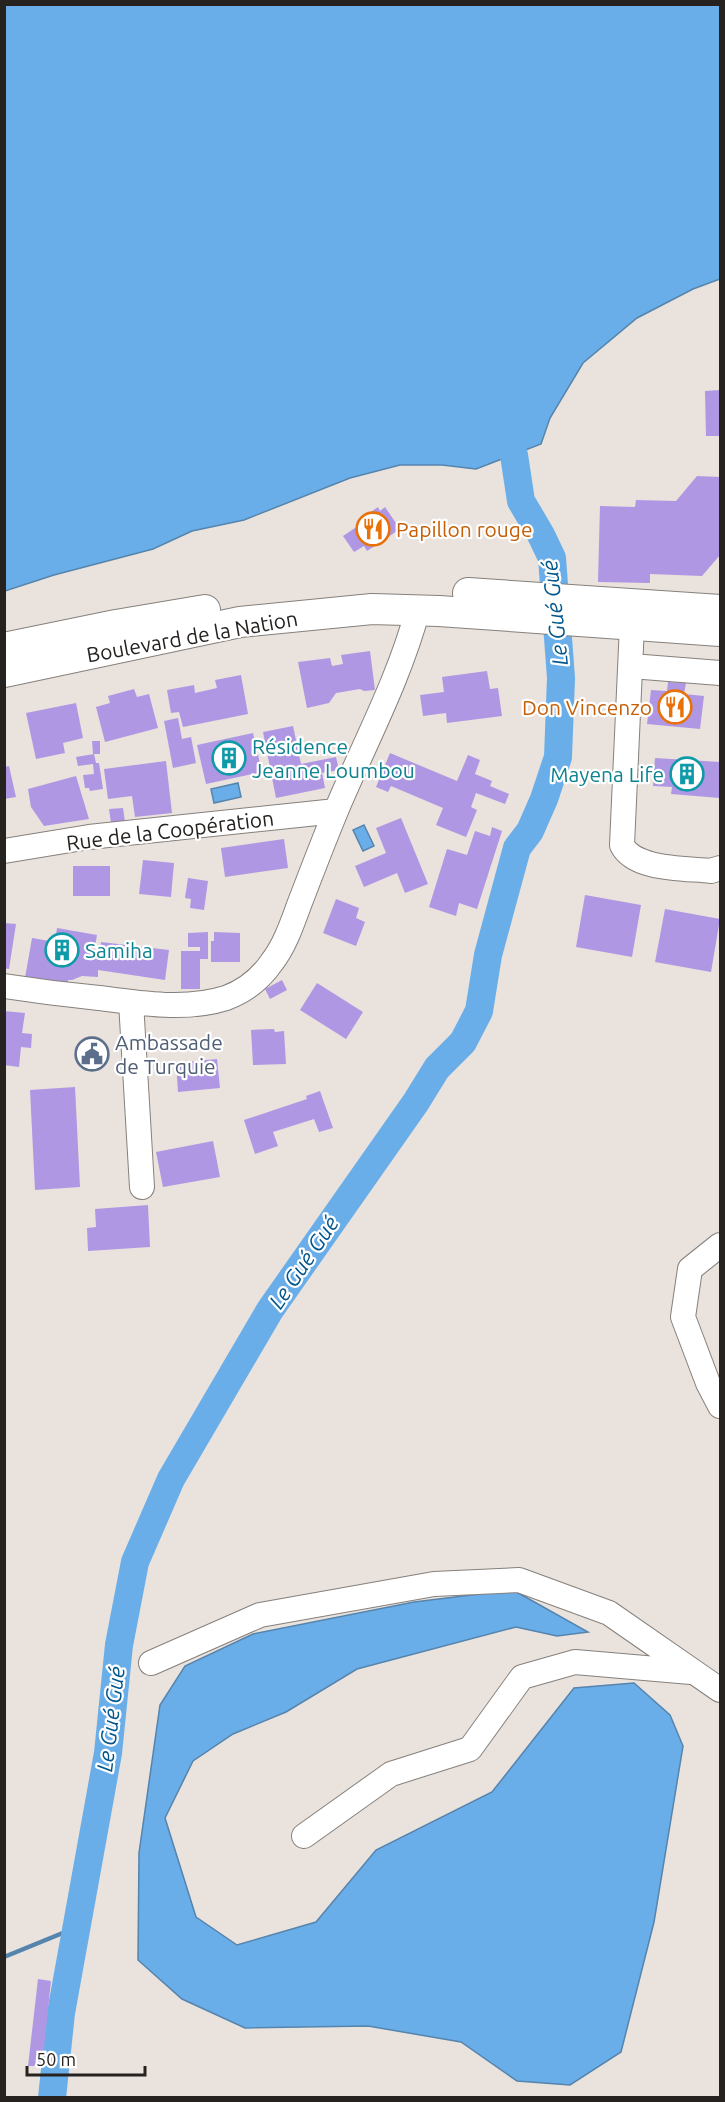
<svg xmlns="http://www.w3.org/2000/svg" width="725" height="2102" font-family="Ubuntu,sans-serif">
<style>
.water{fill:#6aaee9;stroke:#5584ad;stroke-width:1.5}
.lines{fill:none;stroke-linecap:round;stroke-linejoin:round}
.stream{stroke:#5584ad;stroke-width:4.5}
.river{stroke:#6aaee9;stroke-width:28}
.building{fill:#b097e3}
.minor-casing{stroke:#86807c;stroke-width:26}
.major-casing{stroke:#86807c;stroke-width:32}
.minor{stroke:#fff;stroke-width:24}
.major{stroke:#fff;stroke-width:30}
.labels{text-anchor:middle;dominant-baseline:central;stroke-width:4.5;stroke-linejoin:round;paint-order:stroke}
.food-label{font-size:21px;fill:#c56008;stroke:#fff;text-anchor:start}
.street-label{font-size:21px;fill:#252220;stroke:#fff}
.culture-label{font-size:21px;fill:#0d838f;stroke:#fff;text-anchor:start}
.service-label{font-size:21px;fill:#4e5e75;stroke:#fff;text-anchor:start}
.water-label{font-size:22px;font-style:italic;fill:#03578d;stroke:#fff}
</style>
<rect width="100%" height="100%" fill="#e9e2dd"/>
<path class="water" d="M4 5H720V279L693 289 637 318 583 363 550 418 541 444 476 469 442 465H400L350 478 244 520 192 531 153 549 54 575 5 591Z
M238 783 241 797 214 803 211 789Z
M364 825 374 846 363 851 353 830Z
M513 1590 588 1632 557 1636 516 1627 357 1669 286 1712 233 1734 193 1761 165 1818 196 1917 237 1945 316 1922 376 1850 492 1792 574 1688 634 1683 670 1715 683 1746 654 1922 621 2052 570 2085 517 2081 461 2042 368 2026 245 2028 182 1999 138 1960 139 1853 160 1705 185 1666 253 1634 414 1602Z"/>
<g class="lines">
<path class="stream" d="M4 1957 75 1928"/>
<path class="river" d="M52 2098 61 2013 108 1753 119 1645 135 1562 171 1479 270 1310 416 1102 437 1068 463 1042 479 1011 488 955 517 848 530 831 544 799 558 757 561 678 552 558 541 535 521 501 514 455"/>
</g>
<path class="building" d="M720 390V436H706L705 391Z
M697 476 720 477V555L702 576 650 574V583L598 582 600 506 635 507 636 500 676 501Z
M378 507 380 511 385 507 400 529 367 551 364 546 354 552 343 536 367 520 365 516Z
M370 651 375 690 364 691 360 689 336 693 329 703 307 708 298 662 330 658 332 666 343 664 341 655Z
M487 671 490 689 498 688 502 716 447 723 446 713 423 716 420 695 444 692 442 677Z
M241 675 248 714 183 727 179 712 171 713 167 690 194 685 195 693 217 688 215 680Z
M668 682 686 683 684 694 704 696 700 729 647 724 651 690 667 691Z
M134 689 137 697 149 694 158 728 105 742 96 707 110 703 108 696Z
M76 703 83 738 63 743 65 753 36 759 26 713Z
M178 718 182 739 191 737 196 763 173 768 164 721Z
M293 726 301 764 336 757 339 770 322 773 325 788 276 798 263 732Z
M253 733 262 772 206 784 197 745Z
M92 741H100V754H93Z
M390 753 457 781 468 755 480 760 475 774 492 781 490 786 509 794 505 804 476 793 471 807 477 810 466 837 436 825 443 808 391 786 388 792 376 787Z
M94 754 96 763H99L103 789 90 791 89 788H85L83 775 94 774 93 764 78 766 76 757Z
M655 758 720 762V798L671 794 672 787 653 786Z
M166 761 172 813 135 817 132 796 108 799 104 769Z
M9 766 16 797 4 799V767Z
M76 776 89 819 44 826 31 807 28 789Z
M123 808 125 822 111 823 109 809Z
M401 818 428 884 405 893 397 873 364 887 355 866 386 853 376 828Z
M492 827 502 831 477 909 459 903 456 916 429 907 447 849 467 855 475 831 490 836Z
M284 839 288 868 225 877 221 848Z
M143 860 174 863 171 897 139 894Z
M73 866H110V896H73Z
M188 878 208 881 204 910 190 908 191 899 185 898Z
M585 895 641 905 632 957 576 947Z
M336 899 359 908 356 918 365 922 356 946 323 933Z
M665 909 720 919 711 972 655 962Z
M4 923 16 924 9 969 4 968Z
M57 928 97 935 93 958H99L101 942 169 950 165 980 98 970V977L82 976 72 980H68V983L25 978 32 938 55 942Z
M208 932V959H200V989H181V951H200V947H188V933Z
M214 932 240 933V962H211V941H214Z
M282 980 287 990 270 999 265 989Z
M317 983 363 1012 346 1039 300 1010Z
M4 1011 25 1013 22 1033 32 1034 31 1048 21 1047 19 1067 4 1065Z
M274 1029 275 1032 284 1031 286 1064 253 1065 251 1030Z
M217 1059 220 1088 178 1092 176 1063Z
M75 1087 80 1187 35 1190 30 1090Z
M320 1091 333 1128 319 1132 314 1119 273 1132 278 1146 255 1154 244 1120 307 1099 306 1096Z
M213 1141 220 1177 163 1187 156 1152Z
M148 1205 150 1247 88 1251 87 1228 96 1227 95 1209Z
M38 1979 51 1981 42 2066H28Z"/>
<g class="lines">
<g class="minor-casing">
<path id="minor" d="M632 625 622 845C634 870 685 868 711 871L720 868
M631 666 720 673
M4 851 89 837 336 811
M4 986C36 991 68 995 99 998 141 1003 185 1011 226 998 245 991 261 978 272 962 285 945 292 924 299 905 311 874 323 842 336 811 364 744 399 680 418 609
M131 1002 142 1187
M720 1245 690 1269 683 1317 708 1383 720 1406
M151 1663 260 1615 434 1584 519 1580 609 1613 720 1690
M304 1836 391 1774 470 1749 522 1677 575 1662 691 1672"/>
</g>
<g class="major-casing">
<path id="major" d="M468 593 720 610
M4 648 116 625 205 610
M4 672 240 622 372 609 439 611 720 631"/>
</g>
<use href="#minor" class="minor"/>
<use href="#major" class="major"/>
</g>
<defs>
<g id="restaurant-ring" transform="scale(1.725)"><circle r="9.5" fill="#fff" stroke="#e8710a" stroke-width="1.5"/><path d="M-5-6h1v4h1v-4h1v4h1v-4h1v5L-1.5 .5V6h-2V.5L-5-1ZM5-6V6H3V1.5H1.5Q1.5-4 5-6Z" fill="#e8710a"/></g>
<g id="building-ring" transform="scale(1.725)"><circle r="9.5" fill="#fff" stroke="#0f9aa8" stroke-width="1.5"/><path d="M-4-6H4V6H1V3H-1V6H-4ZM-2.5-4.3h1.7v1.8h-1.7ZM.8-4.3h1.7v1.8H.8ZM-2.5-1h1.7V.8h-1.7ZM.8-1h1.7V.8H.8Z" fill="#0f9aa8"/></g>
<g id="civic-ring" transform="scale(1.725)"><circle r="9.5" fill="#fff" stroke="#5c6f8a" stroke-width="1.5"/><path d="M-.6-6.5H3V-4.5H.6V-3L4-1V1h2V6H-6V1h2V-1L-.6-3ZM-1.2 2.5V6h2.4V2.5Z" fill="#5c6f8a"/></g>
</defs>
<g fill-rule="evenodd">
<use href="#restaurant-ring" x="373" y="529"/>
<use href="#restaurant-ring" x="675" y="707"/>
<use href="#building-ring" x="229" y="758"/>
<use href="#building-ring" x="687" y="774"/>
<use href="#building-ring" x="62" y="950"/>
<use href="#civic-ring" x="92" y="1054"/>
</g>
<g class="labels">
<g class="food-label">
<text x="396" y="529">Papillon rouge</text>
<text x="652" y="707" text-anchor="end">Don Vincenzo</text>
</g>
<g class="street-label">
<text transform="translate(192 636) rotate(-10)">Boulevard de la Nation</text>
<text transform="translate(170 830) rotate(-7)">Rue de la Coopération</text>
</g>
<g class="culture-label">
<text x="252" y="746">Résidence<tspan x="252" dy="24">Jeanne Loumbou</tspan></text>
<text x="664" y="774" text-anchor="end">Mayena Life</text>
<text x="85" y="950">Samiha</text>
</g>
<g class="service-label">
<text x="115" y="1042">Ambassade<tspan x="115" dy="24">de Turquie</tspan></text>
</g>
<g class="water-label">
<text transform="translate(554 613) rotate(-96)">Le Gué Gué</text>
<text transform="translate(303 1262) rotate(-56)">Le Gué Gué</text>
<text transform="translate(110 1719) rotate(-83)">Le Gué Gué</text>
</g>
</g>
<rect width="725" height="2102" fill="none" stroke="#252220" stroke-width="12"/>
<path d="M27 2066v9h118v-9" fill="none" stroke="#252220" stroke-width="3"/>
<text x="36" y="2066" font-size="18" fill="#252220" stroke="#ffffff" stroke-width="4.5" paint-order="stroke">50 m</text>
</svg>
